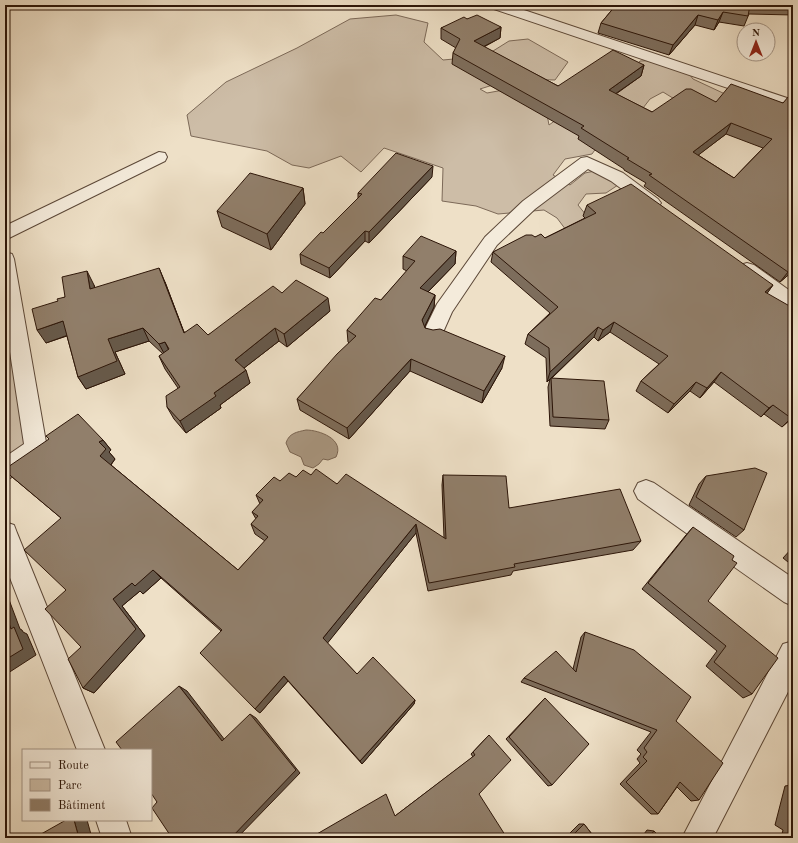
<svg xmlns="http://www.w3.org/2000/svg" width="798" height="843" font-family="'Old Standard TT',serif">
<style>
.green{fill:#cdbda7;stroke:#7c6958}
.water{fill:#ac9b86;stroke:#796554}
.lines{fill:none;stroke-linecap:round;stroke-linejoin:round}
.minor-casing{stroke:#5c4838;stroke-width:2}
.minor{fill:#f4ebdb;fill-rule:evenodd}
.wall{fill:#7d6d5c;stroke:#2c1508;fill-rule:evenodd}
.shaded-wall{fill:#66594b;stroke:#2c1508}
.building{fill:#917f6b;stroke:#2c1508;fill-rule:evenodd}
</style>
<rect width="100%" height="100%" fill="#eee0c7"/>
<filter id="stains"><feTurbulence type="fractalNoise" baseFrequency=".005" numOctaves="4"/><feColorMatrix values="0 0 0 0 .2 0 0 0 0 .09 0 0 0 0 .02 0 0 0 .5 -.17"/></filter>
<radialGradient id="worn" r=".72"><stop offset=".6" stop-color="#630" stop-opacity="0"/><stop offset="1" stop-color="#630" stop-opacity=".3"/></radialGradient>
<path class="green" d="M396 15 428 23 424 42 443 60 475 57 493 51 509 41 528 39 568 62 555 80 512 79 480 89 487 93 509 89 546 109 549 125 560 117 624 80 640 61 667 60 683 66 693 79 725 94 726 106 676 100 663 92 650 99 643 108 604 137 592 154 565 159 553 175 570 185 585 173 609 168 618 185 606 193 586 194 578 205 602 235 575 242 557 218 544 210 498 214 476 206 442 201 443 168 384 148 361 172 341 156 309 168 292 165 267 151 191 136 187 115 226 82 297 48 350 19Z
M5 300 40 436 5 464Z"/>
<path class="water" d="M306 430C319 430 345 439 336 457L328 460 323 459 319 464 313 468 304 465 301 457 290 452 286 443C289 433 297 432 306 430Z"/>
<g class="lines">
<g class="minor-casing">
<path id="minor" d="M5 5H14L12 8 5 10Z
M489 5H509L793 100V110L491 8Z
M159 152 165 153 167 157 165 161 5 240V226Z
M587 157 623 173 658 199 661 203 658 207 652 209 646 207 611 181 588 169 535 209 497 245 452 312 440 339 433 341 426 339 423 333 437 304 485 237 523 201 581 158Z
M5 252 12 254 14 259 47 448C41 460 18 475 5 480V457L24 444 5 319Z
M747 263 754 265 793 293V310L786 308 740 275 738 270 740 265Z
M646 480 654 483 793 578V606L784 602 638 499 634 491 638 483Z
M5 522 14 525 17 533 105 750H77L5 565Z
M793 641V682L713 838H682L783 644Z
M96 820H126L132 838H102Z"/>
</g>
<use href="#minor" class="minor"/>
</g>
<path class="wall" d="M616 5H793V15L749 14 744 26 719 22 714 30 695 25 669 55 598 33 601 23Z
M467 19 501 27 500 38 484 47 558 86 644 65 641 76 616 94 652 112 716 102 783 103 789 97 793 89V271L780 282 644 186 646 183 624 170V169L578 139 579 136 452 64 453 53 456 48 441 39V28ZM726 134 763 148 734 178 698 155Z
M432 177 369 243 365 241 330 278 301 264 300 254 323 233 358 198V193Z
M303 188 305 204 271 250 222 227 217 211Z
M587 205 773 285 767 293 793 417 782 427 764 414 761 417 714 382 700 398 690 391 668 413 636 391 641 381 659 364 610 332 598 341 594 337 552 378 609 420 605 429 550 426 548 387 550 379 547 382 546 358 525 344 528 334 550 313 491 262 493 252 535 237 545 238 585 218 583 216Z
M456 251 455 264 428 292 435 295 434 307 425 326V328L502 368 482 403 410 371 349 439 300 410 297 399 349 343 348 342 347 330 381 300 407 271 403 269V256Z
M165 282 184 332 208 335 282 293 330 311 287 347 279 341 244 368 250 383 220 405 221 408 186 433 174 419 167 407 178 388 165 369 159 356 163 354 149 341 115 352 125 374 86 389 78 377 67 336 46 343 58 301 65 297 94 285 95 288Z
M103 440 111 450 109 452 115 459 111 465 238 570 265 541 255 534 251 524 256 519 252 512 260 504 256 495 280 481 296 477 311 475 337 484 444 538 442 485 443 475 509 508 641 541 633 550 513 571 511 575 428 591 416 533 327 643 357 674 415 700 414 704 362 764 288 681 260 713 255 709 221 631 161 578 143 594 140 591 122 606 145 636 94 693 83 688 81 647 66 590 61 518 5 471Z
M706 476 744 530 736 537 689 505 699 484Z
M693 527 708 601 752 694 743 698 706 666 717 651 642 589 686 535Z
M793 547V566L783 558Z
M585 632 676 721 699 800 691 801 677 787 658 814H651L620 784 640 763 637 759 641 754 637 750 651 732 521 682 524 678 573 669 581 637Z
M545 698 552 785 548 786 506 739Z
M489 735 479 794 395 816 473 757 471 754Z
M793 778V838H781L783 830 775 825 785 786 791 785Z
M579 824H584L595 838H565Z
M647 830 654 831 661 838H641Z"/>
<path class="shaded-wall" d="M723 12 719 22 714 30 718 20Z
M698 15 695 25 669 55 673 45Z
M501 27 500 38 473 52 474 41Z
M644 65 641 76 605 101 609 90Z
M731 123 726 134 688 163 693 152Z
M433 166 432 177 369 243V232Z
M303 188 305 204 271 250 267 234Z
M365 231V241L330 278 329 268Z
M456 251 455 264 420 300V288Z
M793 267V271L780 282 788 272Z
M159 268 165 282 189 346Z
M87 271 94 285 98 303 90 289Z
M773 285 766 295 765 292Z
M435 295 434 307 422 332V320Z
M328 298 330 311 287 347 284 334Z
M63 321 71 334 46 343 37 330Z
M614 322 610 332 598 341 603 330Z
M598 327 594 337 547 382 550 372Z
M143 328 149 341 115 352 125 374 86 389 78 377 108 339Z
M275 328 279 341 239 372 235 360Z
M165 342 171 355 166 357 159 344Z
M505 356 502 368 482 403 484 391Z
M411 359 410 371 349 439 347 428Z
M246 370 250 383 220 405 221 408 186 433 180 421 214 393Z
M721 372 714 382 700 398 707 388Z
M696 382 690 391 668 413 674 404Z
M773 405 761 417 769 408Z
M793 416V417L782 427Z
M103 440 111 450 109 452 115 459 109 467 100 456 99 442Z
M416 524V533L326 645 323 638Z
M153 570 161 578 143 594 140 591 122 606 145 636 94 693 83 688 113 599 132 583Z
M5 589 20 629 22 630 23 632 27 634 36 655 5 675V660L11 629 7 624 5 618Z
M284 676 288 681 260 713 255 709Z
M179 686 187 691 228 744 222 741Z
M415 700 414 704 362 764 360 761Z
M250 714 256 718 300 773 237 838H231Z
M74 820H87L92 838H79Z"/>
<path class="building" d="M616 5H750L748 16 723 12 718 20 698 15 673 45 601 23Z
M477 15 501 27 474 41 558 86 613 50 644 65 609 90 652 112 686 89H691L716 102 731 84 783 103 788 97 793 98V267L788 272 649 175 652 174 627 159 629 158 581 128 584 126 453 53 460 39 441 28 464 17 467 19ZM731 123 772 139 734 178 693 152Z
M396 153 433 166 369 232 365 231 329 268 300 254 321 232 323 233 362 194 358 193Z
M250 173 303 188 267 234 217 211Z
M631 184 773 285 765 292 793 308V416L791 418 773 405 769 408 721 372 707 388 696 382 674 404 641 381 668 356 614 322 603 330 598 327 550 372 549 348 528 334 558 307 493 252 526 235H532L535 237 541 234 545 238 596 213 587 205Z
M421 236 456 251 420 288 435 295 422 320 425 328 433 330 440 329 505 356 484 391 411 359 347 428 297 399 337 354 356 336 347 330 375 298 381 300 415 261 403 256Z
M159 268 184 333 197 324 208 335 273 286 282 293 296 280 328 298 284 334 275 328 235 360 246 370 214 393 216 396 180 421 167 407 166 396 180 387 159 356 169 349 165 342 159 344 143 328 108 339 117 361 78 377 63 321 37 330 32 309 58 301 57 299 65 297 62 277 87 271 90 289Z
M551 378 604 381 609 420 553 417Z
M78 414 103 440 99 442 106 449 100 456 238 570 268 537 251 524 258 516 252 512 263 500 256 495 274 477 280 481 289 473 296 477 303 470 311 475 316 469 337 484 346 474 446 539 443 475 506 476 509 508 620 489 641 541 514 564 515 567 429 583 416 524 323 638 357 674 373 657 415 700 360 761 284 676 255 709 200 653 222 630 153 570 135 586 132 583 113 599 136 629 83 688 68 659 81 647 45 609 66 590 24 550 61 518 5 471V469L49 439 46 436Z
M755 468 767 473 744 530 696 497 706 476Z
M693 527 734 556 732 560 737 563 708 601 778 658 752 694 714 662 726 646 648 583Z
M5 618 7 624 9 623 11 629 14 627 23 649 5 660Z
M585 632 634 650 691 697 676 721 723 763 699 800 680 782 658 814 626 782 647 761 643 757 647 752 644 748 657 730 524 678 556 651 576 672Z
M179 686 222 741 250 714 296 770 231 838H172L152 808 157 802 151 793V750H122L116 742Z
M545 698 589 744 552 785 509 737Z
M489 735 511 760 479 794 507 838H310L386 794 395 816 475 755 473 752Z
M793 809V827L789 825Z
M66 820H74L79 838H34Z
M584 824 595 838H570Z
M654 831 661 838H648Z"/>
<rect width="798" height="843" fill="none" stroke="#eee0c7" stroke-width="20"/>
<rect x="6" y="6" width="786" height="831" fill="none" stroke="#2c1508" stroke-width="2"/>
<rect x="10" y="10" width="778" height="823" fill="none" stroke="#2c1508"/>
<rect x="22" y="749" width="130" height="72" fill="#f4ebdb" stroke="#a49587"/>
<rect x="30" y="762" width="20" height="6" fill="#f4ebdb" stroke="#a49587"/>
<text x="58" y="769" font-size="12" fill="#2c1508">Route</text>
<rect x="30" y="779" width="20" height="12" fill="#cdbda7" stroke="#a49587"/>
<text x="58" y="789" font-size="12" fill="#2c1508">Parc</text>
<rect x="30" y="799" width="20" height="12" fill="#917f6b" stroke="#a49587"/>
<text x="58" y="809" font-size="12" fill="#2c1508">Bâtiment</text>
<g transform="translate(756 42)"><circle r="19" fill="#f4ebdb" stroke="#a49587"/>
<path d="M0-3L7 15L0 10L-7 15Z" fill="#8f2418"/>
<text y="-6" font-size="11" font-weight="bold" text-anchor="middle" fill="#2c1508">N</text>
</g>
<rect width="100%" height="100%" filter="url(#stains)"/>
<rect width="100%" height="100%" fill="url(#worn)"/>
</svg>
